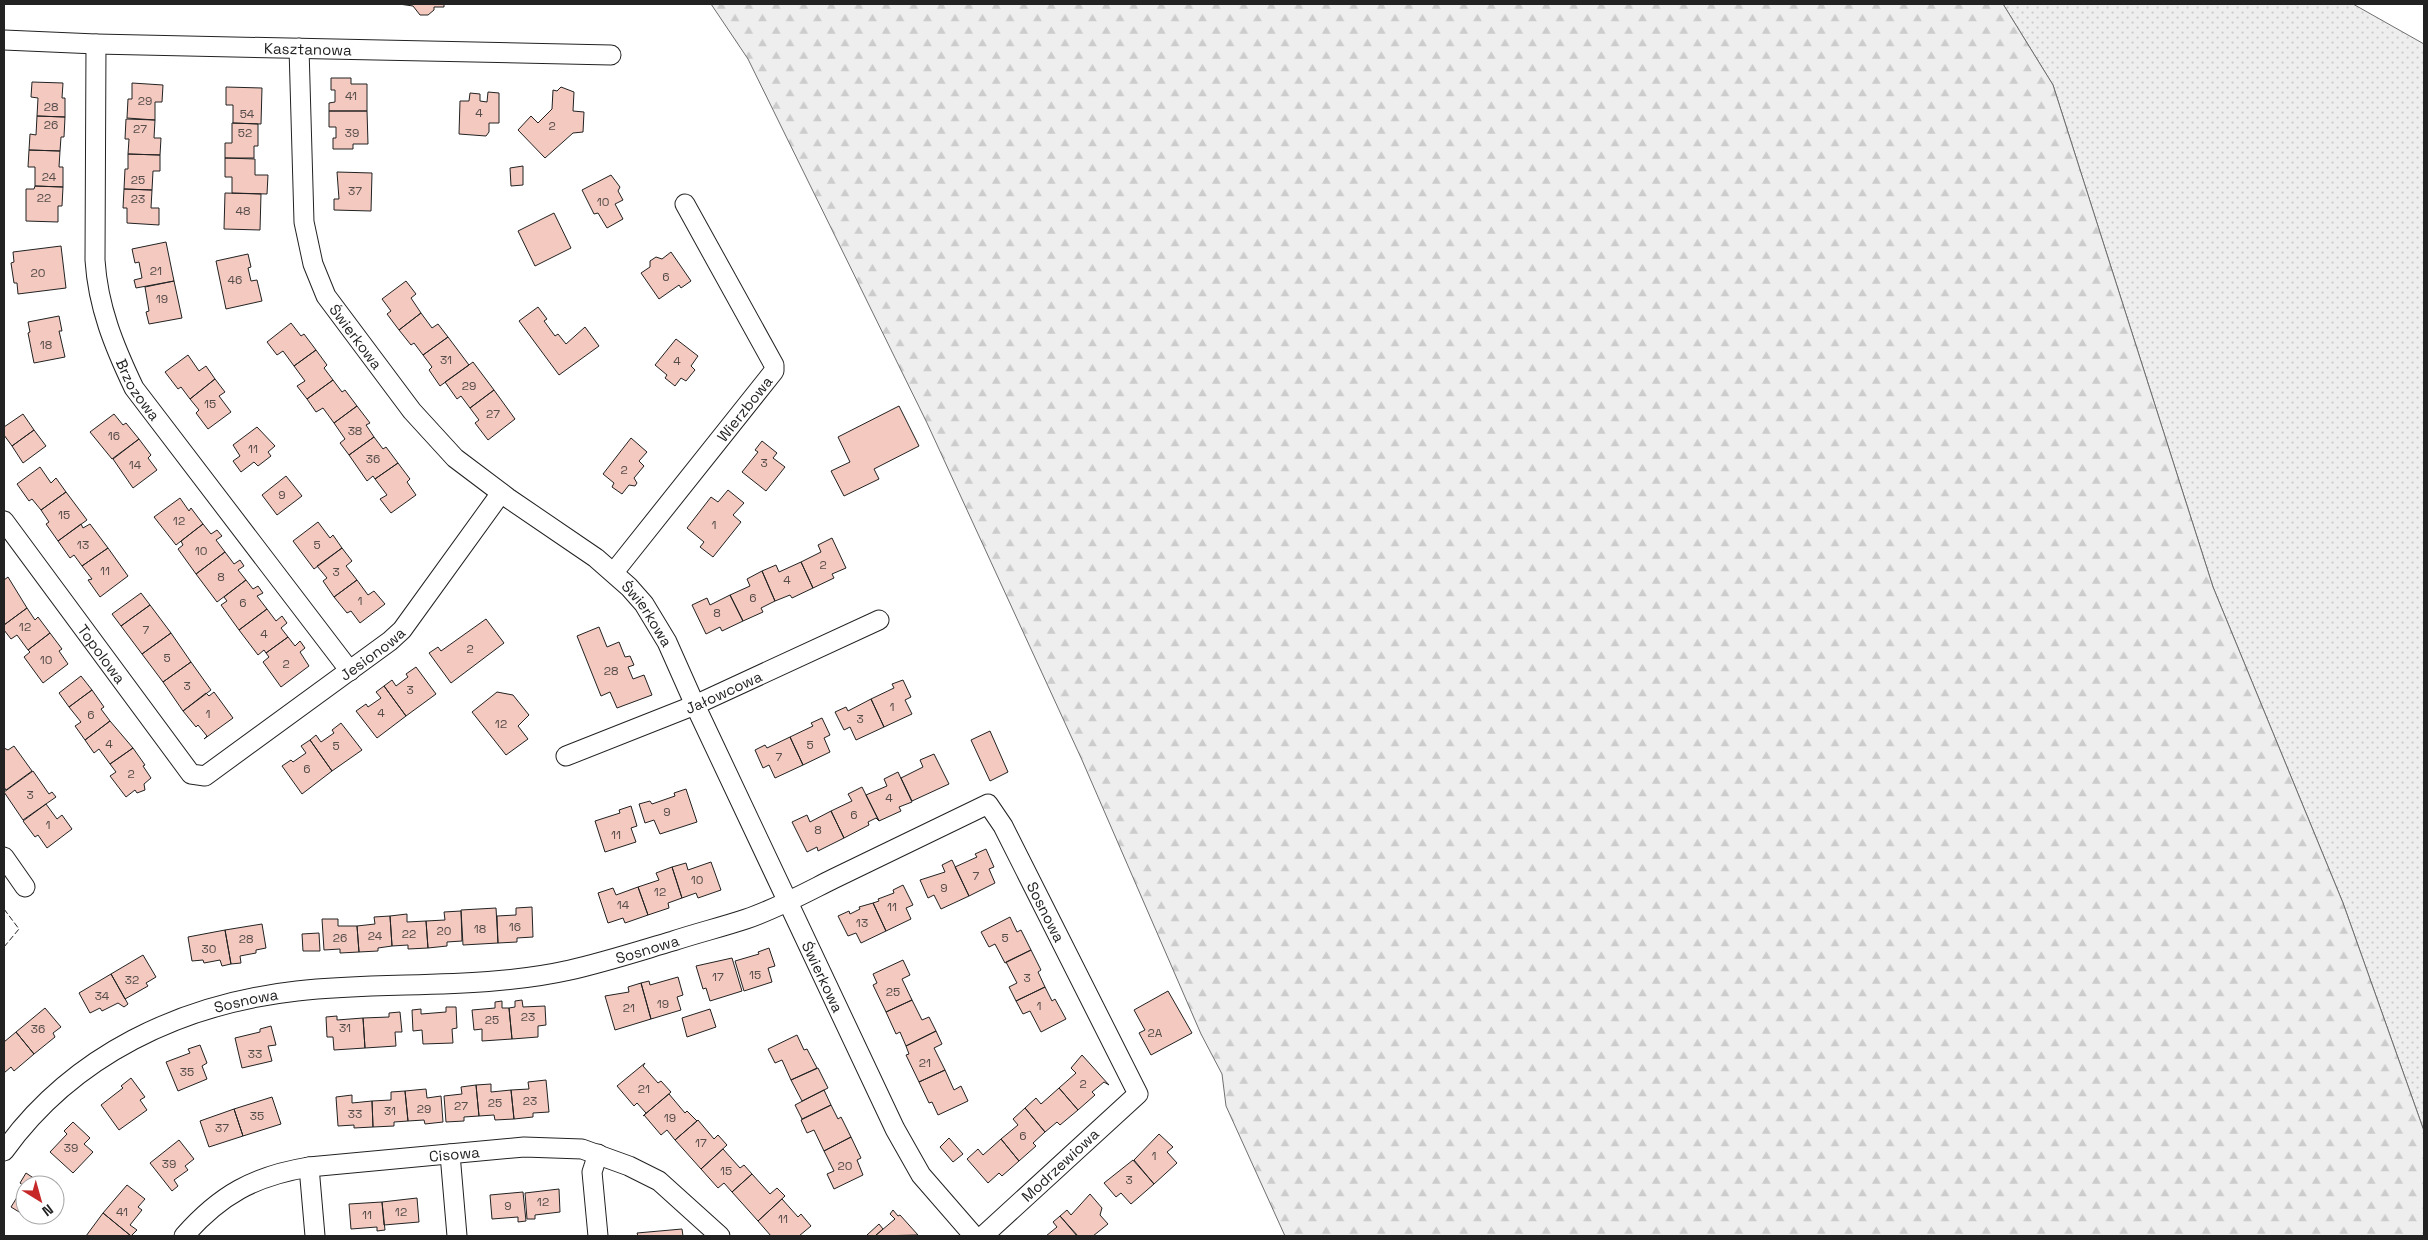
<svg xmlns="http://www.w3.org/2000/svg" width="2428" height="1240" font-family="'Space Grotesk',sans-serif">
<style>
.grass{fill:url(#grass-dots);stroke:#6f6f6f}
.forest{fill:url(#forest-firs);stroke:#6f6f6f}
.building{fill:#f3c9c0;stroke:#222}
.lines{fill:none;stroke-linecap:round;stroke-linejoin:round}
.street-casing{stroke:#222;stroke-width:21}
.street{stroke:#fff;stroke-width:19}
.fence{stroke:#222;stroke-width:1;stroke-dasharray:6 2.5;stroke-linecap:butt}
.labels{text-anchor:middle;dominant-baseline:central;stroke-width:4;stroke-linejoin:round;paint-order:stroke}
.number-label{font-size:12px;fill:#564c4a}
.street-label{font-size:15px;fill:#222;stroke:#fff}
</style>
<defs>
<pattern id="grass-dots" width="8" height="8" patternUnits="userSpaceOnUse" patternTransform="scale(1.25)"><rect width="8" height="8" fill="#eee"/><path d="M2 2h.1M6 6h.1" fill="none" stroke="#ccc" stroke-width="1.8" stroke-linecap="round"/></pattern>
<pattern id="forest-firs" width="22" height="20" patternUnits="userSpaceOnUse" patternTransform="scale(1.25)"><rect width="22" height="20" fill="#eee"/><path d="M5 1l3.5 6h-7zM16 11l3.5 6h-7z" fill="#ccc"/></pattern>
</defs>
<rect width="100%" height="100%" fill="#fff"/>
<path class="grass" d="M2003 4H2353L2424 44V1131L2343 903 2213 587 2053 85Z"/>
<path class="forest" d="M711 4H2003L2053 85 2213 587 2343 903 2424 1131V1236H1285L1226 1106 1222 1074 1201 1034 1082 760 927 423 748 59Z"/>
<path class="building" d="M399 4H444V7H434V10L428 15H420L413 6Z
M331 78H351V84H367V111H329V103L335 102V90H331Z
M32 82 63 83 62 98H65V117L37 116 38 98 31 97Z
M132 83 163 85 162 102H155V120L127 118 128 99H132Z
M226 87 262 88 261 124 233 123V105H226Z
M561 87 574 92 573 111 584 112 583 132 573 133 545 158 518 130 531 116 538 123 552 109 553 90 557 91Z
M488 92 499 93V123H489V132L486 136 459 134 460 101H469L470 93 480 94V101L487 102Z
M329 111H367L368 144H353V149H333V138H336V127H329Z
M37 116 65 117 64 137H61L60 151 29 150 30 134 36 135Z
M126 119 155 120 154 138H161L160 155 128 154 129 139H125Z
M232 123 258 124V146H254V158H225V143H232Z
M29 150 60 151 59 167H63V187L35 186V167H28Z
M128 154 160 155V171H153L152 190 124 189 125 169H128Z
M225 158 255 159V175H268L267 194 232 193V177H225Z
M523 166V185L511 186 510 168Z
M337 172 372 173 371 211 334 210V199H339Z
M611 175 620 187 618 191 623 200 615 204 623 219 607 228 598 213 594 214 582 190Z
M35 186 63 187 62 206H58V222L26 221V189H34Z
M124 189 152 190 151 208H159V225L127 223V208H123Z
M225 193 261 194 260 230 224 229Z
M554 213 571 248 535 266 518 231Z
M166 242 174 281 136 288 134 280 142 278 139 262 135 263 132 249Z
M61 246 66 288 18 294 17 283H14L11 263 14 262 13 252Z
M671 252 691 281 681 288 679 285 659 299 641 273 650 267V261L656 257 662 259Z
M248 254 251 267 248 268 251 281 257 280 262 301 226 309 216 261Z
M174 281 182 318 149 324 146 312 149 311 145 287Z
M406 281 416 294 411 298 421 313 399 330 387 314 391 311 382 299Z
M538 307 547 319 544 321 555 336 558 334 566 344 585 327 599 346 559 375 519 321Z
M421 313 432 328 438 324 448 337 423 355 414 343 411 345 399 330Z
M59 316 62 331H59L65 357 34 363 28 333 30 332 28 322Z
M291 323 301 336 304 334 316 350 294 366 283 351 277 355 267 342Z
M448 337 469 365 440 386 429 370 432 367 423 355Z
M676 339 698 356 691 366 695 370 686 381 681 378 675 386 665 378 667 375 655 365Z
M316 350 327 365 324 368 333 380 307 399 297 386 305 381 294 366Z
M188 355 199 371 206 366 215 379 190 399 181 387 178 389 165 372Z
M473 362 494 390 470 408 461 396 457 399 445 382Z
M215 379 225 392 219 396 231 412 208 429 196 413 199 410 190 399Z
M333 380 342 392 345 390 357 406 334 423 323 408 316 412 307 399Z
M494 390 515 419 488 440 475 423 479 420 470 408Z
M357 406 370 423 366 425 374 437 349 455 340 443 345 439 334 423Z
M899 406 919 446 874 469 879 479 844 496 831 471 850 462 838 437Z
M23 414 34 430 12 446 4 435V427Z
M114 414 123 425 126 423 139 439 112 459 90 432Z
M257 427 275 446 268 452 271 456 258 466 254 462 241 472 233 461 240 456 233 445Z
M34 430 46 446 23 463 12 446Z
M374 437 383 449 386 447 398 463 375 479 373 476 367 481 349 455Z
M631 438 647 452 639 461 644 466 634 478 637 483 635 486 629 485 622 494 612 487 614 483 603 474Z
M139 439 151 455 148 458 157 470 133 488 113 459Z
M762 441 777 453 773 458 785 467 766 491 742 472 758 452 755 450Z
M398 463 410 479 407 482 416 495 391 513 380 499 387 495 375 479Z
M40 467 51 483 56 478 66 492 41 510 32 499 29 501 17 484Z
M286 476 302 496 277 515 262 495Z
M728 490 744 503 733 515 741 522 713 557 700 547 704 542 687 528 711 497 718 502Z
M66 492 87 520 58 541 46 524 49 522 41 510Z
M180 498 189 511 191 508 203 524 176 545 154 517Z
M318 522 330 538 333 535 342 548 314 569 293 541Z
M81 524 83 528 90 524 108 548 82 566 74 555 70 558 58 541Z
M203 524 211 534 217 530 222 536 216 540 225 552 196 574 178 549 183 545 181 541Z
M832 538 846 568 832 574 834 578 813 588 801 562 821 552 818 545Z
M108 548 128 576 100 597 88 580 92 579 82 566Z
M342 548 352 561 346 566 357 580 334 597 323 581 327 578 317 566Z
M225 552 234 564 240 560 244 566 238 570 246 580 217 602 196 574Z
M801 562 813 588 792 598 790 595 775 601 762 571 776 565 779 572Z
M762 571 775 601 761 608 763 612 743 621 730 595 750 586 747 579Z
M8 577 27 608 4 625V580Z
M246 580 253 589 258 586 263 593 257 596 267 609 239 630 221 605 227 601 224 597Z
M357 580 368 595 374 591 385 604 360 623 351 611 347 613 334 597Z
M141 593 150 605 121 626 112 614Z
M730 595 743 621 722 631 720 627 706 634 692 605 707 598 710 605Z
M150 605 171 633 142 654 121 626Z
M27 608 35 620 38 617 50 633 28 650 17 635 11 639 4 630V625Z
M267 609 276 621 282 616 287 623 281 628 288 637 266 653 264 650 258 655 239 630Z
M486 619 504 643 451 683 429 653 438 647 441 651Z
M599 627 607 647 619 642 625 657 630 656 634 665 628 667 633 679 644 675 652 695 617 708 610 692 601 696 577 636Z
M50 633 62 649 59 651 68 664 43 683 24 657 30 652 28 650Z
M171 633 191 662 163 682 142 654Z
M288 637 295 646 300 641 305 648 300 652 309 666 281 687 263 662 269 657 266 653Z
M191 662 211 690 183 711 163 682Z
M416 667 436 694 406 716 384 686 392 680 396 686 408 677 406 674Z
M81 676 92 690 69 707 59 693Z
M903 680 911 697 905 700 912 714 884 727 871 699 894 688 892 684Z
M384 686 406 716 377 738 356 711 366 704 368 707 381 698 376 692Z
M92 690 104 707 101 709 110 721 85 740 75 726 81 722 69 707Z
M214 692 233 718 204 739 207 736 198 725 196 727 183 711 206 693 209 696Z
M497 692 513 695 529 715 518 726 528 739 506 755 472 712Z
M871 699 884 727 856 740 850 727 844 730 835 712 846 707 848 711Z
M822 718 830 735 824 738 830 752 803 765 790 737 813 726 811 723Z
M110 721 133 748 110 764 99 749 94 753 85 740Z
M341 723 362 750 332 771 310 740 316 735 321 742 334 733 332 730Z
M990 731 1008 772 990 781 971 740Z
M790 737 803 765 775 778 769 765 763 768 755 750 765 745 767 748Z
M310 740 332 771 302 794 282 766 291 760 293 762 306 753 301 746Z
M14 746 32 771 6 790 4 787V748L8 750Z
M133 748 145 765 143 766 151 778 144 784 145 790 137 793 135 790 126 797 110 776 116 772 110 764Z
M934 754 949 784 912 801 901 778 923 767 920 760Z
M33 771 49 794 52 792 56 797 23 820 4 792Z
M898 772 912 802 899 807 901 811 879 821 866 795 887 786 884 779Z
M862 787 879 821 876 818 868 822 869 825 844 838 831 811 852 801 848 794Z
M686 789 697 822 660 834 654 820 645 823 639 804 650 801 652 804 675 796 674 793Z
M46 804 57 819 62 815 72 829 47 848 38 835 35 837 23 821Z
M631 806 637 826 631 828 636 842 605 852 595 821 620 813 619 810Z
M831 811 844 838 818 851 817 847 807 852 792 822 807 815 810 822Z
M986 849 994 867 989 869 995 883 969 896 955 867 977 857 975 854Z
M952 860 969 896 941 909 934 895 928 898 920 880 945 872 942 865Z
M711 862 721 890 698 898 696 893 682 898 672 867 686 863 688 870Z
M672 867 682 898 668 903 669 908 648 915 638 887 659 880 656 873Z
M903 885 913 905 906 908 911 919 886 931 873 903 879 901 878 899 894 893 893 890Z
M638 887 648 915 625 923 623 918 608 923 598 893 613 888 616 895Z
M873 903 886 931 861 943 856 933 848 936 838 916 849 911 850 914 860 909 859 907Z
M532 907 533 937 517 938V942L498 943 497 916 516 915V908Z
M496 908 498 943 463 945 461 910Z
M461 911 462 941 447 942V946L428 948 426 921 445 920 444 912Z
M407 914V922L426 921 428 948 408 949V945L392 946 390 916Z
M390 916 392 946 378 948V951L359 952 357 926 375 924 374 917Z
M1010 917 1017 932 1021 930 1031 950 1005 963 995 944 989 947 981 932Z
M322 919H338V926H357L359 952 340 953V949L324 950Z
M262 924 266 948 256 950V953L240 956 241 963 231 964 225 930Z
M225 930 231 964 222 966 220 960 204 963 203 960 192 961 188 937Z
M319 933 320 951H303L302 934Z
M769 948 775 966 768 968 772 982 744 991 735 961 759 954 758 952Z
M1031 950 1041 970 1038 972 1045 987 1016 1001 1009 987 1017 983 1006 962Z
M143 955 156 977 146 983 148 986 125 999 111 974Z
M732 958 742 991 710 1001 706 988 703 989 696 966Z
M903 960 910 975 902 979 912 1000 886 1012 873 985 877 983 873 974Z
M111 974 128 1004 124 1007 118 1003 102 1011 100 1008 90 1013 79 993Z
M678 977 683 995 677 997 681 1010 651 1019 641 983 649 981 650 985Z
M641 983 651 1019 615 1030 605 996 629 992 628 987Z
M1045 987 1052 1001 1055 999 1066 1019 1041 1032 1030 1011 1023 1014 1016 1001Z
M1168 991 1192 1033 1151 1055 1139 1033 1145 1030 1134 1010Z
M522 1000 523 1007 545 1006 546 1025 538 1026V1037L512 1039 509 1008 515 1007V1001Z
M912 1000 922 1020 929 1017 936 1031 906 1046 900 1032 896 1034 886 1012Z
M502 1001V1008H509L512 1039 482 1041V1029L474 1030 472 1010 495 1008V1002Z
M446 1007H456L457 1028 452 1029 453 1043 423 1044 422 1030 413 1031 412 1010 421 1009V1014L446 1012Z
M45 1008 61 1027 53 1033 55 1037 34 1054 16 1032Z
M710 1009 716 1027 687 1037 682 1018Z
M400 1012 402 1032H395L396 1046 365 1048 363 1018 389 1017V1013Z
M337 1016V1020L363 1018 365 1048 334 1050 333 1037H327L326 1017Z
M271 1026 276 1045 268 1046 272 1061 242 1068 235 1038 260 1032V1029Z
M936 1031 942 1044 934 1048 945 1070 919 1082 906 1055 909 1054 906 1046Z
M16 1032 34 1054 14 1071 11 1067 4 1073V1042Z
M797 1035 804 1050 807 1049 817 1068 791 1080 782 1060 775 1063 768 1049Z
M200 1045 207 1063 202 1066 207 1079 178 1091 166 1062 190 1053 188 1049Z
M1082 1055 1109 1085 1104 1082 1092 1092 1095 1095 1078 1110 1059 1088 1076 1073 1071 1068Z
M645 1063 643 1066 658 1083 661 1081 671 1092 643 1116 646 1113 637 1103 634 1106 617 1086Z
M818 1068 828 1088 802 1101 791 1080Z
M945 1070 954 1090 961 1086 968 1101 938 1115 932 1102 929 1103 919 1082Z
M131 1078 145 1097 140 1100 147 1110 119 1130 101 1105 123 1088 121 1086Z
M546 1080 549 1112 533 1113V1117L514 1119 511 1090 529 1089 528 1082Z
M491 1084V1092L511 1090 514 1119 495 1120 494 1115 479 1116 476 1085Z
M476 1085 479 1116 464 1117V1121L446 1122 444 1096 462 1094 461 1087Z
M1059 1088 1078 1110 1060 1125 1057 1122 1045 1132 1025 1108 1036 1098 1041 1104Z
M426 1089 427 1098 441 1096 443 1122 425 1124 424 1120 408 1121 405 1091Z
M824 1090 831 1105 802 1119 795 1105Z
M405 1091 408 1121 394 1122V1126L373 1127 372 1101 391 1100V1092Z
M669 1094 685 1113 687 1111 697 1121 675 1140 667 1130 661 1135 644 1115Z
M352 1095V1103L372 1101 373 1127 354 1128V1125L338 1126 336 1097Z
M272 1097 281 1124 243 1136 234 1109Z
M831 1105 838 1119 841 1117 851 1137 824 1151 814 1130 807 1133 801 1120Z
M1025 1108 1045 1132 1033 1143 1036 1146 1019 1161 1001 1139 1018 1125 1013 1119Z
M234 1109 243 1136 209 1147 200 1121Z
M698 1120 714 1139 718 1135 727 1145 701 1169 675 1140Z
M73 1122 90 1138 84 1144 93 1152 73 1173 50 1152 67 1134 64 1131Z
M1159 1134 1173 1147 1167 1152 1177 1163 1154 1184 1134 1160Z
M851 1137 861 1158 857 1160 863 1175 834 1189 827 1174 834 1171 824 1151Z
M949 1138 963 1154 953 1162 940 1147Z
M1001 1139 1019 1161 1002 1176 999 1173 988 1183 967 1159 978 1149 983 1155Z
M179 1140 194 1159 185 1166 188 1170 174 1180 178 1186 172 1191 150 1163Z
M723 1149 740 1168 744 1165 752 1174 732 1192 724 1183 718 1188 701 1169Z
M1133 1160 1154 1184 1131 1204 1121 1193 1116 1197 1104 1183Z
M26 1173 44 1185H25V1215H42L37 1223 11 1207 24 1186 20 1183Z
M752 1174 770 1194 777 1188 785 1196 758 1221 732 1192Z
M127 1185 145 1199 138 1207 142 1210 130 1225 137 1230 131 1236 103 1213Z
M559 1189 560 1212 535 1215V1219H527L525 1193Z
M523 1192 526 1221 518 1222V1217L492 1219 490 1195Z
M1090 1194 1102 1208 1100 1215 1108 1224 1093 1236H1078L1060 1216 1067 1210 1071 1215Z
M417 1198 419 1222 384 1225 382 1202Z
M782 1199 798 1217 801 1214 811 1226 799 1236H771L758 1221Z
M382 1202 385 1230 377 1231V1227L351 1229 349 1204Z
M893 1210 898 1216 900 1215 918 1235 875 1236 895 1219 890 1214Z
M103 1213 131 1236H86Z
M1060 1216 1077 1236H1046L1057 1227 1053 1222Z
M879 1224 883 1229 875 1236H869L867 1235Z
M682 1229 683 1236H638L637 1233Z"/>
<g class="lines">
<g class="street-casing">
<g id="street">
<path id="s1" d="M4 40 96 44 611 55"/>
<path id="s2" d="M96 44 95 260C98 307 114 346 134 388L350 671"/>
<path id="s3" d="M299 48 304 222 313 264 326 296 412 411 455 458 508 498 596 558 629 587 644 604 667 642 695 705 895 1129 921 1175 974 1236"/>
<path id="s4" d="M4 521 191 774 205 776 390 641 402 630 501 493"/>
<path id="s5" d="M614 572 774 371V365L685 204"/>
<path id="s6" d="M566 756 695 705 879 620"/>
<path d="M4 857 25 887"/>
<path id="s7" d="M4 1151C73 1055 181 1004 297 991 387 981 481 990 570 970 605 962 639 951 673 941 697 933 722 927 746 919 776 909 805 893 833 879 885 854 937 829 988 804L1003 826 1138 1094 983 1236"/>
<path d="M450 1154 457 1236"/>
<path d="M309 1167 315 1236"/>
<path id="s8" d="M184 1236C220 1195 254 1176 309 1167L524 1147 582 1149 629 1166 659 1181 720 1236"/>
<path d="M598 1236 592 1172 598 1154"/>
</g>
</g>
<use href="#street" class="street"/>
<path class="fence" d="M4 909 19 929 4 947"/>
</g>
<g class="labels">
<g class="number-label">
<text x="351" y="96">41</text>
<text x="145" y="101">29</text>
<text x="51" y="107">28</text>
<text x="479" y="113">4</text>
<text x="247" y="114">54</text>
<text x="51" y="125">26</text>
<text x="552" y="126">2</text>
<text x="140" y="129">27</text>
<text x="245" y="133">52</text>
<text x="352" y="133">39</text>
<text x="49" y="177">24</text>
<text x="138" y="180">25</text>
<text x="355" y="191">37</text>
<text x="44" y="198">22</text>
<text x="138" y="199">23</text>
<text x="603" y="202">10</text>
<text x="243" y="211">48</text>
<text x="156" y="271">21</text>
<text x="38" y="273">20</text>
<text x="666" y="277">6</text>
<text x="235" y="280">46</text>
<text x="162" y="299">19</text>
<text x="46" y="345">18</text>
<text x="446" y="360">31</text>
<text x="677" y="361">4</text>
<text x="469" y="386">29</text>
<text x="210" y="404">15</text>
<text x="493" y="414">27</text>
<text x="355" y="431">38</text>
<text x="114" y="436">16</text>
<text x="253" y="449">11</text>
<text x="373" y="459">36</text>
<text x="764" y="463">3</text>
<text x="135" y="465">14</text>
<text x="624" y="470">2</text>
<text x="282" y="495">9</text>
<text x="64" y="515">15</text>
<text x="179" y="521">12</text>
<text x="714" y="525">1</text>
<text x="83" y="545">13</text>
<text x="317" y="545">5</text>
<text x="201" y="551">10</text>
<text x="823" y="565">2</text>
<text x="105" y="571">11</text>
<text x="336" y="572">3</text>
<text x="221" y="577">8</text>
<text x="787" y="580">4</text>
<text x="753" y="598">6</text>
<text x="360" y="601">1</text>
<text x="243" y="603">6</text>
<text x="717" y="613">8</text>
<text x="25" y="627">12</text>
<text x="146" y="630">7</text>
<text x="264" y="634">4</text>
<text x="470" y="649">2</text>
<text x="167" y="658">5</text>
<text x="46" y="660">10</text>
<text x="286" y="664">2</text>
<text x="611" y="671">28</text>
<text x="187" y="686">3</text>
<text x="410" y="690">3</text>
<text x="892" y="707">1</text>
<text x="381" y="713">4</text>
<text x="208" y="714">1</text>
<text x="91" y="715">6</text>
<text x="860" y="719">3</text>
<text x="501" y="724">12</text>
<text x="109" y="744">4</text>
<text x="810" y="745">5</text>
<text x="336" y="746">5</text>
<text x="779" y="757">7</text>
<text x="307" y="769">6</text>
<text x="131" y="774">2</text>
<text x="30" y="795">3</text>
<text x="889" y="798">4</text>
<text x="667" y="812">9</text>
<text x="854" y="815">6</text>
<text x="48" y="825">1</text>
<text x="818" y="830">8</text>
<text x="616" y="835">11</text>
<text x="976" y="876">7</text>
<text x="697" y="880">10</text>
<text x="944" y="888">9</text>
<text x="660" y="892">12</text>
<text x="623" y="905">14</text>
<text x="892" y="907">11</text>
<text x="862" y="923">13</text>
<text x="515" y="927">16</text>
<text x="480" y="929">18</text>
<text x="444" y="931">20</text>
<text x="409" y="934">22</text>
<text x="375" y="936">24</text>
<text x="340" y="938">26</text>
<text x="1005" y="938">5</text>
<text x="246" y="939">28</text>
<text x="209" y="949">30</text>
<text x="755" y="975">15</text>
<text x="718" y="977">17</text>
<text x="1027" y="978">3</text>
<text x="132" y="980">32</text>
<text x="893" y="992">25</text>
<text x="102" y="996">34</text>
<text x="663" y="1004">19</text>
<text x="1039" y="1006">1</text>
<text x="629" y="1008">21</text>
<text x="528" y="1017">23</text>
<text x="492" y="1020">25</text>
<text x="345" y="1028">31</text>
<text x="38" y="1029">36</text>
<text x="1155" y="1033">2A</text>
<text x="255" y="1054">33</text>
<text x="925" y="1063">21</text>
<text x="187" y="1072">35</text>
<text x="1083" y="1084">2</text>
<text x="644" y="1089">21</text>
<text x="530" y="1101">23</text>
<text x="495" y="1103">25</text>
<text x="461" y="1106">27</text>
<text x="424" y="1109">29</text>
<text x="390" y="1111">31</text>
<text x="355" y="1114">33</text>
<text x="257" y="1116">35</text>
<text x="670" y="1118">19</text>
<text x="222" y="1128">37</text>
<text x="1023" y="1136">6</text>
<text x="701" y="1143">17</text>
<text x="71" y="1148">39</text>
<text x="1154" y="1156">1</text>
<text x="169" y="1164">39</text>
<text x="845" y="1166">20</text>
<text x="726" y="1171">15</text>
<text x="1129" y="1180">3</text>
<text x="543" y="1202">12</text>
<text x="508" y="1206">9</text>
<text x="122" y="1212">41</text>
<text x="401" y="1212">12</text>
<text x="367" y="1215">11</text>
<text x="783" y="1219">11</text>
</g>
<g class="street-label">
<text stroke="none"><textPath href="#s1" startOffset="304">Kasztanowa</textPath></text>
<text stroke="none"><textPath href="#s3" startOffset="302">Świerkowa</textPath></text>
<text stroke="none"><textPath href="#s2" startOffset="354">Brzozowa</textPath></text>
<text stroke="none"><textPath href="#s5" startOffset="209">Wierzbowa</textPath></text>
<text stroke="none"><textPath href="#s3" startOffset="708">Świerkowa</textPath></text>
<text stroke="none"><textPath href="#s4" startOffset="536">Jesionowa</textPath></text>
<text stroke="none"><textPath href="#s4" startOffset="165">Topolowa</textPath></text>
<text stroke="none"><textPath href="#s6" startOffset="170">Jałowcowa</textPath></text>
<text stroke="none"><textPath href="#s7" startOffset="1192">Sosnowa</textPath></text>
<text stroke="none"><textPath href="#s7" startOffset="698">Sosnowa</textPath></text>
<text stroke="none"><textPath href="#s3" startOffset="1112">Świerkowa</textPath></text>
<text stroke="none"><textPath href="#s7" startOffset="292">Sosnowa</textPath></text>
<text stroke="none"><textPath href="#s8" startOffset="292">Cisowa</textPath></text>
<text transform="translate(1060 1165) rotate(-43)">Modrzewiowa</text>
</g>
</g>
<rect width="2428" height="1240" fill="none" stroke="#222222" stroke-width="10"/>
<g transform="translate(40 1200) rotate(143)"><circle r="24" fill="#ffffff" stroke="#a7a7a7"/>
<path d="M0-4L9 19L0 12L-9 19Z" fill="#c62828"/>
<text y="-8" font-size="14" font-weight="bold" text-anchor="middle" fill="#222222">N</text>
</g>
</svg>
